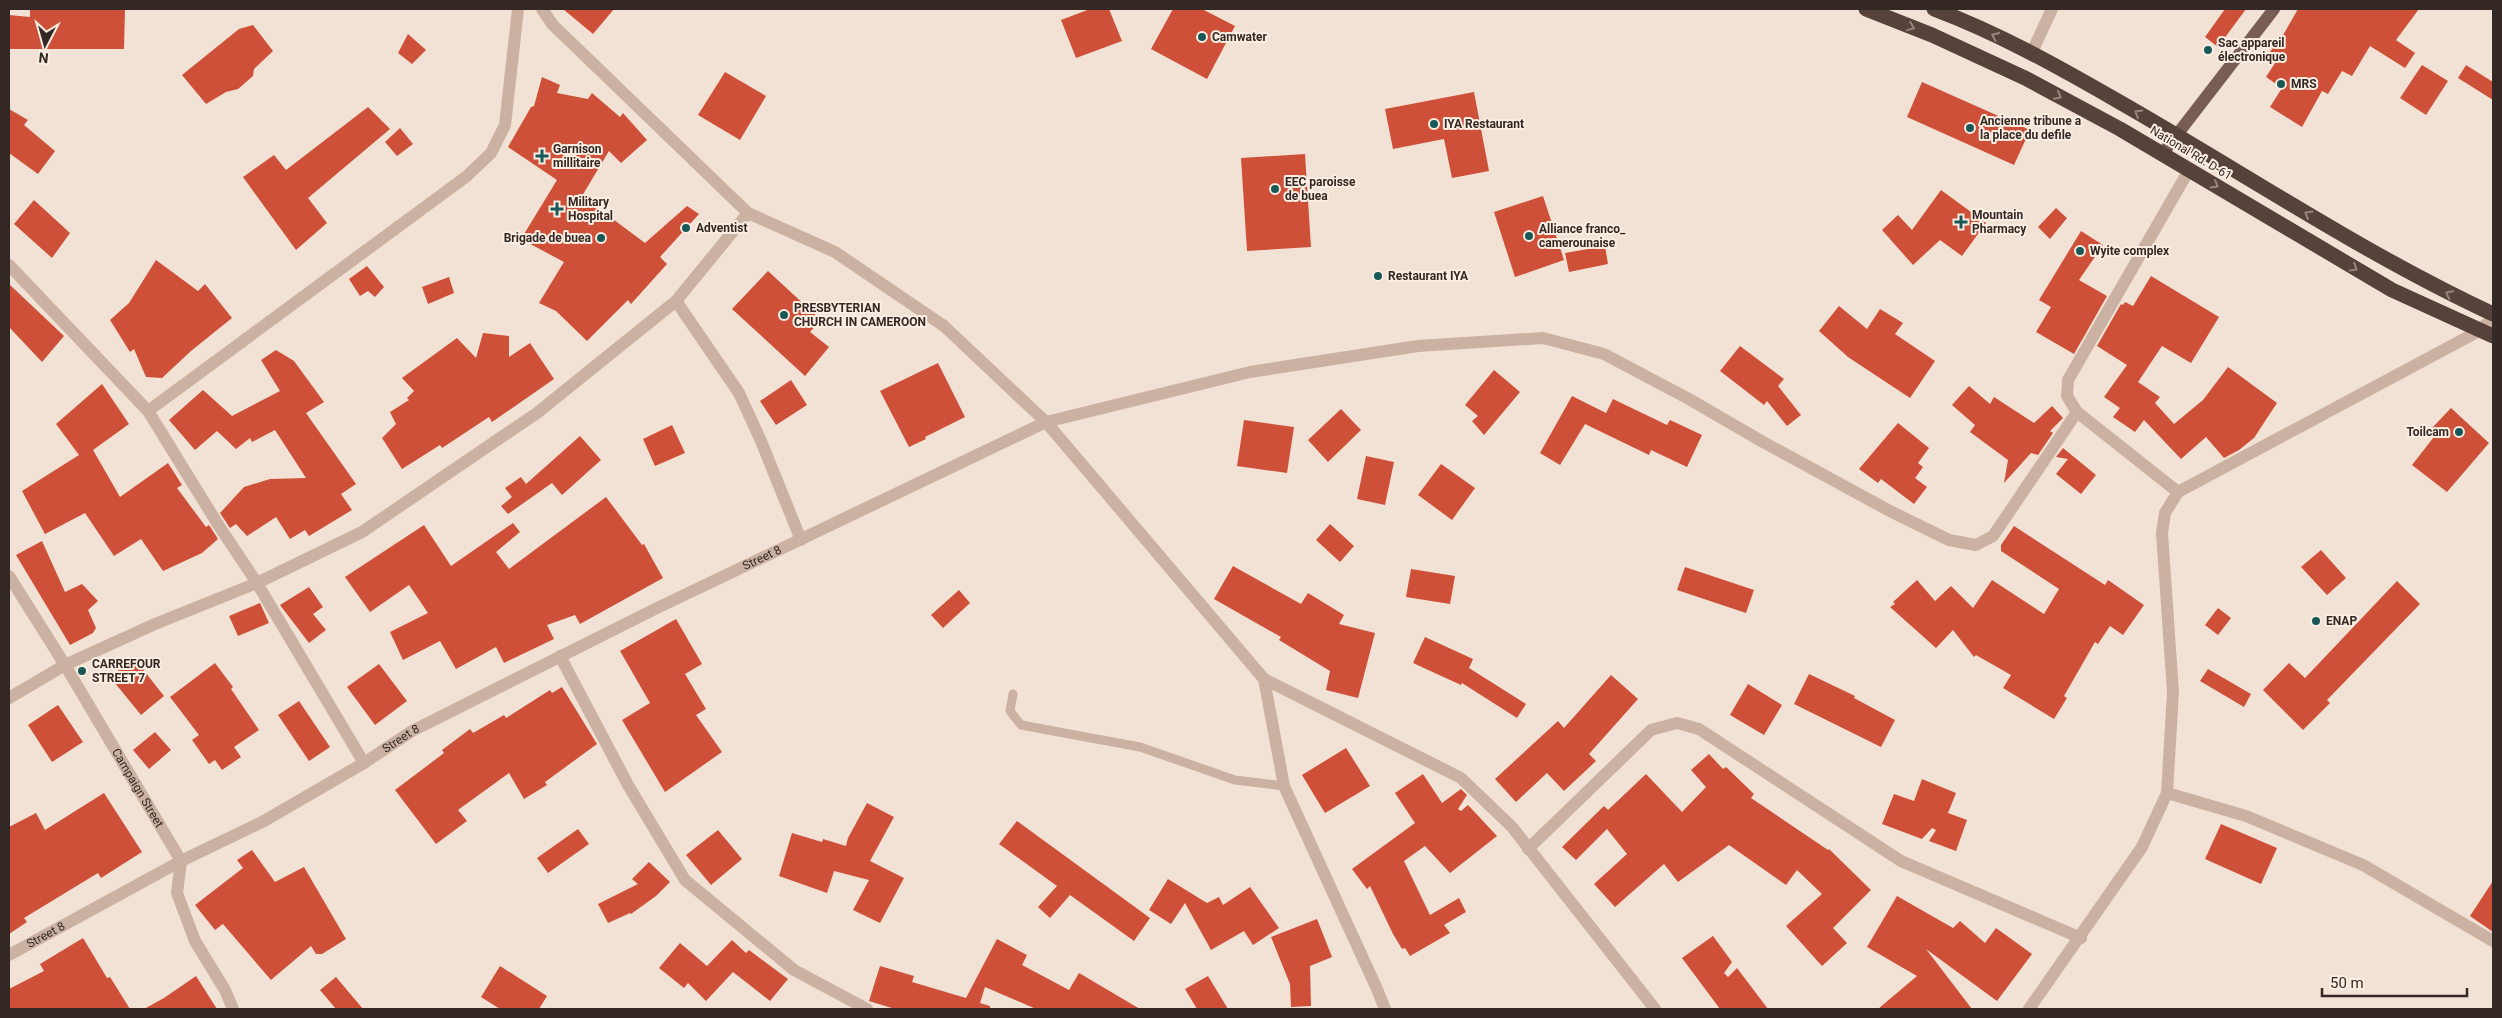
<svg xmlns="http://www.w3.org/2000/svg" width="2502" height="1018" font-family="Roboto,sans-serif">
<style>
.building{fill:#ce5038}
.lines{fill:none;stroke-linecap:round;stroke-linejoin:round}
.lane{stroke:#cbb1a1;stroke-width:9}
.street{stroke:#cbb1a1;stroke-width:12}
.primary{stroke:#785d54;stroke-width:12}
.highway{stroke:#56413b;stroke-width:15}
.oneway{stroke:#98867e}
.poi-dot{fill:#185857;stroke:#faede2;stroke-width:2}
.labels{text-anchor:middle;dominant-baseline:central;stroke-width:4;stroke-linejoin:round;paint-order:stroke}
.poi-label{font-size:12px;font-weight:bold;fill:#342824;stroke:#faede2;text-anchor:start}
.street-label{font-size:12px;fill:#342824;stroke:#faede2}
</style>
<rect width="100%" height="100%" fill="#f2e2d6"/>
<path class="building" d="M30 9H125L124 49H9V15L30 17Z
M563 9H614L593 34Z
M1090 9H1109L1122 41 1076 58 1061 20Z
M1173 9H1202L1235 26 1207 79 1151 49Z
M2225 9H2246L2218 47 2205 37Z
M2298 9H2419L2396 40 2415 53 2405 68 2370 46 2352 76 2342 71 2328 94 2322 91 2302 127 2270 107 2282 88 2266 77 2275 63 2266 58 2276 43 2278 44Z
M253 25 273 51 254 69 253 76 238 89 226 92 206 104 182 75 239 29Z
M408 34 426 50 412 64 398 53Z
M2422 65 2448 81 2426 115 2400 98Z
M2466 65 2493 82V100L2458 78Z
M725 72 766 96 740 140 698 115Z
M542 77 560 85 557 93 588 99 592 93 620 117 623 113 647 140 621 163 609 151 582 196 645 243 687 206 699 214 660 257 667 264 631 304 628 300 587 341 556 311 539 303 564 262 521 239 557 180 508 147 531 107 534 106Z
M1922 82 2030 130 2014 165 1907 117Z
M1474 92 1489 171 1452 178 1444 139 1393 149 1385 109Z
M368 107 390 129 308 198 327 223 296 250 243 177 274 155 286 170Z
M9 109 28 120 24 125 55 151 38 174 9 153Z
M400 128 413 144 397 156 385 142Z
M1305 154 1311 247 1247 251 1241 158Z
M1941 190 1986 223 1962 256 1940 240 1913 265 1882 230 1898 215 1912 230Z
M1543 196 1564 260 1515 277 1494 212Z
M34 200 70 233 52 258 14 224Z
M2056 208 2067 218 2050 239 2038 227Z
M2081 231 2103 245 2079 280 2107 296 2074 354 2036 332 2051 307 2039 300Z
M1605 246 1608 264 1569 272 1565 253Z
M156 260 198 291 205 284 232 318 191 351 162 378 146 377 134 349 130 352 110 320 129 303Z
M367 266 384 287 375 297 368 291 360 296 349 279Z
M768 271 821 320 810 332 829 347 805 376 732 309Z
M2151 276 2219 317 2191 363 2162 346 2138 382 2160 397 2155 403 2174 424 2203 400 2228 367 2277 403 2254 438 2239 450 2224 458 2206 437 2181 459 2144 420 2135 432 2113 417 2120 408 2104 397 2127 365 2097 346 2121 304 2123 305 2125 302 2133 306Z
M449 277 454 293 428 304 422 287Z
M9 284 64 336 42 362 9 327Z
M1839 306 1867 329 1880 309 1903 323 1895 334 1935 361 1910 398 1848 357 1819 331Z
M483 333 509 336V357L530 343 554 379 492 422 489 417 442 448 440 445 402 469 382 438 396 424 390 412 409 400 407 398 414 391 402 378 457 338 476 358Z
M1740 346 1784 379 1778 386 1801 415 1787 426 1767 401 1764 405 1720 371Z
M276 350 294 361 324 402 306 413 356 484 341 494 352 510 309 536 305 530 290 539 276 517 247 536 236 524 230 528 220 513 244 487 270 479 306 478 275 430 252 442 250 438 236 449 217 431 195 450 169 420 203 390 232 416 280 391 261 360Z
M938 363 965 417 925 437 926 439 909 447 880 391Z
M1494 370 1520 392 1484 435 1472 421 1478 416 1465 405Z
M791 380 807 405 776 425 760 401Z
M102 384 129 424 93 450 120 497 168 463 182 485 177 488 206 527 209 525 218 539 202 553 163 571 141 539 114 556 85 513 45 534 22 491 79 455 56 424Z
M1969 386 1990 404 1994 397 2034 423 2052 406 2063 418 2050 431 2053 433 2038 455 2031 453 2004 483 2008 460 1970 432 1975 425 1952 405Z
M1572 396 1606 413 1613 399 1667 425 1670 420 1702 435 1687 467 1651 450 1649 455 1585 424 1560 465 1540 453Z
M2451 408 2489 443 2447 492 2412 465 2437 433 2432 428Z
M1341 409 1361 430 1328 462 1308 440Z
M1244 420 1294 427 1287 473 1237 466Z
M1898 423 1929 448 1918 463 1923 467 1915 478 1927 487 1914 504 1881 479 1878 483 1859 469Z
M672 425 685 453 655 466 643 439Z
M580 436 601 460 562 495 552 483 508 514 501 506 512 497 505 488 521 477 526 484Z
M2063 448 2096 475 2081 494 2056 474 2068 459 2056 457Z
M1366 456 1394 462 1385 505 1357 499Z
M1441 464 1475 488 1452 520 1418 495Z
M606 497 642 545 644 544 663 578 580 624 575 615 547 625 554 639 504 663 496 647 456 669 440 641 403 660 390 632 428 613 409 585 370 612 345 577 424 525 451 566 513 523 520 532 496 552 509 569Z
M1330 524 1354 546 1340 562 1316 540Z
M2014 526 2105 585 2108 580 2144 605 2123 635 2110 626 2098 644 2095 642 2064 696 2067 698 2054 719 2003 688 2011 675 1976 655 1974 657 1953 630 1936 648 1890 607 1895 604 1893 602 1917 580 1935 601 1951 586 1973 608 1992 580 2044 614 2059 589 2001 551V545Z
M42 541 65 592 82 584 98 601 88 610 96 628 93 633 70 645 16 555Z
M2321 550 2346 578 2327 595 2301 567Z
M1233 566 1301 604 1308 593 1344 615 1339 624 1375 633 1358 698 1326 690 1330 671 1279 640 1281 637 1214 599Z
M1685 567 1754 590 1746 613 1677 590Z
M1411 569 1455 576 1450 604 1406 597Z
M2397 581 2420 604 2327 700 2330 703 2303 730 2263 690 2289 663 2305 678Z
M309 587 323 607 313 614 326 630 309 643 280 605Z
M959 590 970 603 943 628 931 615Z
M260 603 269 623 238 636 229 616Z
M2218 608 2231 618 2218 635 2205 625Z
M676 619 702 664 685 674 706 709 696 715 722 752 665 792 622 720 650 703 620 651Z
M1425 637 1473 659 1469 668 1526 704 1517 718 1462 683 1461 685 1413 663Z
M134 658 164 696 141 715 110 677Z
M215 663 233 687 231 689 259 730 234 747 241 757 222 770 215 760 209 764 192 740 199 735 170 697Z
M379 664 407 701 375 725 347 687Z
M2208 669 2251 694 2244 707 2200 681Z
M1809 674 1855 696 1854 698 1895 720 1881 747 1794 704Z
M1611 675 1638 699 1589 754 1596 761 1564 791 1547 773 1516 802 1495 779 1558 721 1564 728Z
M1748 684 1782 705 1764 735 1730 715Z
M562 687 597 744 545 782 547 785 524 799 509 773 458 810 467 821 436 844 395 790 444 753 442 750 470 729 473 733 504 715 506 718 550 690 552 693Z
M299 701 330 747 309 761 278 715Z
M58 705 83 742 52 762 28 725Z
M155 732 171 750 149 769 133 750Z
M1346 748 1370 786 1325 813 1302 775Z
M1709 754 1723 769 1726 767 1754 794 1751 798 1828 850 1829 849 1871 890 1833 928 1847 943 1822 966 1786 926 1822 894 1797 870 1786 885 1729 845 1678 882 1664 864 1615 907 1594 884 1627 854 1607 829 1576 860 1562 847 1604 806 1608 810 1646 774 1682 812 1706 787 1691 770Z
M1423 774 1442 803 1461 789 1467 795 1458 809 1461 811 1468 805 1497 836 1450 873 1425 846 1404 861 1430 915 1459 898 1466 912 1444 925 1450 933 1410 956 1405 948 1402 949 1393 934 1370 886 1367 889 1352 869 1415 823 1395 793Z
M1922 779 1956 793 1948 813 1967 820 1956 851 1929 841 1936 830 1932 828 1922 839 1882 824 1894 794 1914 801Z
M104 793 142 852 101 878 98 873 24 918 27 922 9 934V827L36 813 45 830Z
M867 803 894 817 870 861 904 878 880 923 853 910 869 880 834 871 827 893 779 876 792 833 822 842 823 839 846 846 848 838Z
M1017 821 1150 918 1134 941 1070 895 1050 918 1038 907 1057 886 999 844Z
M2221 824 2277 848 2261 884 2205 859Z
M578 829 589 844 548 873 537 858Z
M718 830 742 859 711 885 686 855Z
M252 850 275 882 304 867 346 939 322 954H316L311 946 271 980 223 924 215 930 195 905 243 868 237 860Z
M649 862 670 882 656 896 631 914 630 913 608 923 598 904 638 884 632 879Z
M1168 879 1207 903 1219 897 1223 905 1250 887 1279 928 1253 945 1244 931 1211 950 1185 903 1171 924 1149 910Z
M2493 881V932L2470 916Z
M1897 896 1953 928 1960 921 1985 943 1996 928 2032 954 1997 1001 1926 949 1972 1009H1878L1917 976 1867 947Z
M1317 919 1332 957 1310 966 1311 1006 1291 1007 1290 984 1271 937Z
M1713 936 1732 962 1724 973 1728 977 1737 968 1768 1009H1720L1682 958Z
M83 938 107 978 110 977 130 1009H9V989L44 971 40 964Z
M997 939 1027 955 1022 965 1069 990 1079 973 1140 1009H1036L985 987 980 1003 990 1006V1009H895L869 1001 880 966 914 976 912 982 966 998Z
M732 940 746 953 749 950 788 979 770 1001 733 972 706 1001 688 983 684 988 659 968 680 943 707 966Z
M500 966 547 996 539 1009H500L481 997Z
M196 976 217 1009H144L164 998Z
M1208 976 1228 1009H1197L1185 989Z
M336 977 363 1009H336L320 990Z"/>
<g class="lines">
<path class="lane" d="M1013 694 1010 711 1021 725 1140 747 1235 780 1284 786"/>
<g class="street">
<path d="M542 9 553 25 748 213 835 252 944 326 1046 422 1264 679 1284 786 1377 989 1385 1009"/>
<path d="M2032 52 2052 9"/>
<path d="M9 265 148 411 219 526 257 583 364 763"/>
<path d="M676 301 739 393 761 441 801 540"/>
<path d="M148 411 467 176 491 153 505 125 518 9"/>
<path d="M2178 492 2077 412 2067 396 2068 380 2189 170"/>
<path id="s1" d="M9 576 65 665 181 861 177 893 195 941 225 990 233 1009"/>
<path d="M560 656 628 785 685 880 794 970 867 1009"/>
<path d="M1264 679 1461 778 1512 827 1655 1009"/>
<path d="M9 698 65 665 155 624 257 583 362 532 537 413 676 301 748 213"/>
<path d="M2167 793 2246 816 2363 865 2493 941"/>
<path d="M1528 849 1651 730 1677 723 1699 729 1901 861 2081 938"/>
<path id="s2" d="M9 955 181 861 264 821 364 763 412 731 655 609 1046 422 1250 372 1418 346 1543 338 1604 354 1689 399 1763 442 1890 511 1949 540 1976 545 1993 536 2077 412"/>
<path d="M2029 1009 2142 847 2167 793 2173 692 2162 533 2165 513 2178 492 2479 331 2493 318"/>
</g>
<path class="primary" d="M2162 154 2274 9"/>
<path class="highway" d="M1866 9 1932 35 2025 78 2120 129 2392 290 2493 336
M1934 9C1998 33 2057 66 2116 100 2241 171 2362 253 2493 314"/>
</g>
<defs><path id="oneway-chevron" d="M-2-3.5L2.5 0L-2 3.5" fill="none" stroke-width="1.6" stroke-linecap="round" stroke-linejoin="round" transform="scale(1.25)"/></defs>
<g class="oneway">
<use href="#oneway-chevron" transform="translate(1911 27) rotate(22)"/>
<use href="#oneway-chevron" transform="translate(1995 36) rotate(-156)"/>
<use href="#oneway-chevron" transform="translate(2058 96) rotate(28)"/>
<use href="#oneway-chevron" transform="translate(2138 113) rotate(-150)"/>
<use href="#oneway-chevron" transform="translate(2215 185) rotate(30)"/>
<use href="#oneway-chevron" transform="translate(2308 214) rotate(-149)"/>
<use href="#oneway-chevron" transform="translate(2354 268) rotate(31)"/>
<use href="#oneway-chevron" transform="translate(2449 294) rotate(-153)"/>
</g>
<g class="poi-dot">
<circle cx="1202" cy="37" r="5"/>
<circle cx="2208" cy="50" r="5"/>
<circle cx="2281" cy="84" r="5"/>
<circle cx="1434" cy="124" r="5"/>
<circle cx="1970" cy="128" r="5"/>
<path d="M539.5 148.5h5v5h5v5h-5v5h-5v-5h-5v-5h5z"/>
<circle cx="1275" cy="189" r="5"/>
<path d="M554.5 201.5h5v5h5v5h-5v5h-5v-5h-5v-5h5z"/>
<path d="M1958.5 214.5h5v5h5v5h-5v5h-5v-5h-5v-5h5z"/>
<circle cx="686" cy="228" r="5"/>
<circle cx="1529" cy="236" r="5"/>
<circle cx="601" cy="238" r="5"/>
<circle cx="2080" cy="251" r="5"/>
<circle cx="1378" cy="276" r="5"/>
<circle cx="784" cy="315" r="5"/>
<circle cx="2459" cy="432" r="5"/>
<circle cx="2316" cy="621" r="5"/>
<circle cx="82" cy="671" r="5"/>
</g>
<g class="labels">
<g class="poi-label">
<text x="1212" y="37">Camwater</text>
<text x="2218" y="43">Sac appareil<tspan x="2218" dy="14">électronique</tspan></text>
<text x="2291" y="84">MRS</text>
<text x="1980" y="121">Ancienne tribune a<tspan x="1980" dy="14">la place du defile</tspan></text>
<text x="1444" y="124">IYA Restaurant</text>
<text x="553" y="149">Garnison<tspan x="553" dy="14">millitaire</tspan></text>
<text x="1285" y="182">EEC paroisse<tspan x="1285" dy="14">de buea</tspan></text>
<text x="568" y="202">Military<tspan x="568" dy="14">Hospital</tspan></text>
<text x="1972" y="215">Mountain<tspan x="1972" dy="14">Pharmacy</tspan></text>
<text x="696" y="228">Adventist</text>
<text x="1539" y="229">Alliance franco_<tspan x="1539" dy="14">camerounaise</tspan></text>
<text x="591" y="238" text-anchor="end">Brigade de buea</text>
<text x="2090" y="251">Wyite complex</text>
<text x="1388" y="276">Restaurant IYA</text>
<text x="794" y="308">PRESBYTERIAN<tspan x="794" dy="14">CHURCH IN CAMEROON</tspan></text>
<text x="2449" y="432" text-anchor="end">Toilcam</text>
<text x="2326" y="621">ENAP</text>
<text x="92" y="664">CARREFOUR<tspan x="92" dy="14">STREET 7</tspan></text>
</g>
<g class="street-label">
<text transform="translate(2191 153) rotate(31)">National Rd. D-61</text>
<text stroke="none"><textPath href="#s2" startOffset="852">Street 8</textPath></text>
<text stroke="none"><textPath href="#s2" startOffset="448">Street 8</textPath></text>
<text stroke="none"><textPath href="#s1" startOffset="248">Campaign Street</textPath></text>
<text stroke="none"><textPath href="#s2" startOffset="42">Street 8</textPath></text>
</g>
</g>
<rect width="2502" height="1018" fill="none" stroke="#342824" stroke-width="20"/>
<g transform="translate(45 45) rotate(186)" stroke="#faede2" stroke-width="4" paint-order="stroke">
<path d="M0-4L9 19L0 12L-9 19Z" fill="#342824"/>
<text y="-8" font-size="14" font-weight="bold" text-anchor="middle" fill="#342824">N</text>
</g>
<path d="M2322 988v8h145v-8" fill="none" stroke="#342824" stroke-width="2.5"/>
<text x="2330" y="988" font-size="15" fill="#342824" stroke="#faede2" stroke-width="4" paint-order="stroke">50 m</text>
</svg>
